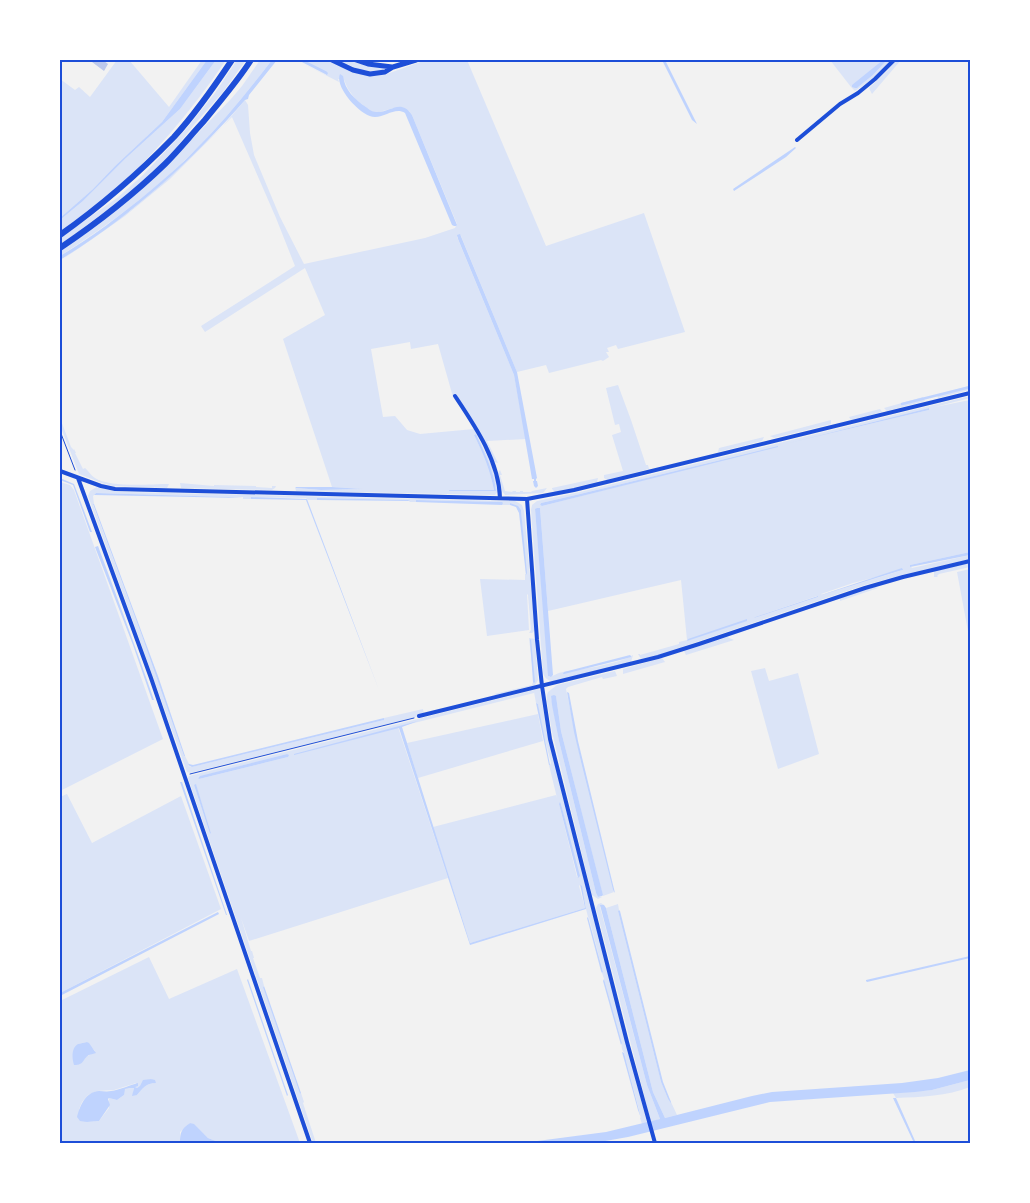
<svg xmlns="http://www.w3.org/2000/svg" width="1030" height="1203" font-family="'Nunito Sans',sans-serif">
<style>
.green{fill:#dbe4f7;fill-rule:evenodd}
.water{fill:#bfd3fe}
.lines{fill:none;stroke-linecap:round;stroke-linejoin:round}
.stream{stroke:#bfd3fe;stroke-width:2.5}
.building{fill:#bdc9ec}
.path{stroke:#1d4ed8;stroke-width:1}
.minor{stroke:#1d4ed8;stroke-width:4}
.tertiary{stroke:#1d4ed8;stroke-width:5}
.primary{stroke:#1d4ed8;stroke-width:6}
.neatline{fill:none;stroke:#1d4ed8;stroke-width:2}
</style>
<rect width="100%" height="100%" fill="#f2f2f2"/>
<path class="green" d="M117 60H129L169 107 202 60H207L162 122 115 166 93 189 60 218V79L75 90 79 87 90 97Z
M216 60H226C191 112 151 159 103 200 89 211 74 221 60 232V220L83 201 126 158 180 109Z
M237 60H246L223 92 193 126 169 157 126 196 60 245V238L117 198 143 175 187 128 215 93Z
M260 60H272C248 91 223 122 195 150 155 191 108 225 60 256V251L164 168 231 99 242 86Z
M296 60 326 75V71L304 60H328L347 69 371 76 384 75 426 60H467L546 246 644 213 685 332 618 349 616 345 607 348 609 352H606L609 357 603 361 601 360 549 373 546 365 517 372 461 236 460 235 457 237 514 375 526 439 487 441 498 463 494 462 478 429 457 396 453 397 438 344 411 349 410 342 371 349 383 417 395 416 407 430 420 434 474 429 491 464 498 488V491L495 495 296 491 295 487H297L296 488 321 490 363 489 332 487 283 339 325 315 305 268 205 332 201 326 295 266 276 218 232 117 170 179 125 216 91 240 60 261 130 211 161 185 223 126 245 100 248 105 250 133 254 155 280 217 304 264 425 238 455 228 457 224 412 115 409 111 394 108 379 112H373L356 100 348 89 344 80 338 79 339 82ZM476 434C484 453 492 471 496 491H448L494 490C490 470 483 453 474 435Z
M338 60C354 60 367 68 383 67L384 69V70L369 71 358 69Z
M830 60H878L881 63 864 76 857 88 873 75 887 60H891L874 78 855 91 851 87Z
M896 60H901L872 94 869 88 888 70Z
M618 385 631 420 646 465H648L649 469 607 480 604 478V475L623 471 612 435 621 432 619 424 615 425 606 388Z
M969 386V390L938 398 937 395 939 394Z
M970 396V398L935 407 970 400V552L910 565 912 568 970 555V559L902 575 865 585 658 655 641 659 638 654H640V655L679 644V642L687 640 681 580 548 611 540 508 535 509 549 677C554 676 557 673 563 672 578 670 619 664 633 655L631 662 554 681C548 681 544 678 543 672L531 510 532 505 537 501 580 492ZM929 408V410L785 444ZM778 446 542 506 540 505 541 503 580 494ZM903 570 822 595 821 594 853 583ZM817 596 818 597 754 618 755 617Z
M923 397 925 401 887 411 884 408Z
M880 409 882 412 851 420 849 417Z
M60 418 71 447 74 450V449L76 453H75L83 469 85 468C89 471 90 475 95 478 111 488 149 484 169 484L167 488 113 486 102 483 79 474 60 425Z
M831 420V424L774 438 770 436Z
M764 437 762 441 718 452 719 448Z
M500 470 502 475H500L505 491 513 492 512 491H516V492H520V491H523V492H531L532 491 547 488 543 493 505 495 502 491 498 473Z
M598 478 597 482 555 492 552 489V488Z
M60 482 70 485 74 490 163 739 60 791Z
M180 483 214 486V485L256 486V487L272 488V486H276L275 488 272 490 181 488Z
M97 487 113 491 128 492 515 501 522 505 524 511 535 630 532 633H529L531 630 528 595 527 594 529 630 487 636 480 579 525 580V574H526L521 510 510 503V505H502V502L416 500V502H410L408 500 317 498V500H308L306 498 251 497V499H243V497H229L96 493 93 496 94 504 93 505 142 636 184 756H185L189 764 188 766 192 767 384 720V718L423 709 424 714 420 716 190 773 187 772 88 496 90 491Z
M970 563V567L939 574 937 576 938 577H934V571Z
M970 569V642L957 572Z
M875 587 878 588 840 601V598Z
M727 637 734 640 686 655 684 651Z
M529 638 535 639 538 680 535 685 496 695 494 694 532 685 533 682H534Z
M662 658 665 662 623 674V669Z
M765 668 769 681 798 673 819 754 778 769 751 671Z
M615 671 617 676 603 679 602 677 568 687 566 689 581 762 613 890 614 892 603 896 561 731 556 696H551L559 741 596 893 598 897H602L598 899 592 895 552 732 547 701V695L548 692 557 685Z
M538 689 540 690 549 741 570 825 647 1123 642 1124 639 1115 640 1118 641 1117 624 1053C622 1050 621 1047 622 1043L604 979 602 973 603 972 589 918 588 917 586 909V908L581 884 579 886 585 908 470 943 433 827 556 795 557 798 549 765H550L551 763 543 732 538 704 536 703 534 692V693L398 727 448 878 249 941 241 918 251 951H252L254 958H253L260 978H262L264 986H263L300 1094 301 1093 304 1102 303 1103 316 1143H313L188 778 189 776ZM287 754 288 757 199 779 198 777ZM194 785H196L211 833 210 834ZM560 803 561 804 579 877H577L559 804Z
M538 714 543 741 418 778 407 743Z
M67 794 92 843 181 796 221 909 60 993V797Z
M601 903 604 905H602L600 907 647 1085 660 1119 651 1122 596 908 598 904Z
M618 904 619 910 618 911 661 1082 668 1099 671 1102 677 1115 665 1118 653 1092 606 908Z
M149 957 169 999 237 969 300 1143H221L208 1138 194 1125 190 1123 180 1132V1143H60V1001ZM87 1042 95 1051 88 1056 78 1044ZM151 1079 156 1083C146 1083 143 1088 137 1095L133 1092 134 1088C130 1088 126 1087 124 1090V1095L117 1100 109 1098V1108L99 1121 87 1122 79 1109 82 1102 88 1095 97 1091 114 1090 136 1083 135 1087 136 1088 140 1087 145 1081Z
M970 1080V1087C947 1096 921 1097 896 1098L893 1093 932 1090Z"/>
<path class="water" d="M207 60H216L180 109 126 158 83 201 60 220V218L93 189 115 166 162 122Z
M272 60H277L249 95 248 99 245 100C191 162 130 217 60 260V256C92 237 121 215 150 191 165 178 181 165 195 150 223 122 248 91 272 60Z
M298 60H304L326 71 328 73 327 75Z
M662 60H665L697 124 692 120Z
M883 60H887L873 75 857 88H855L852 87V85Z
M340 74 343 76C345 90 354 99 366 107 369 109 372 112 376 112 391 113 400 98 412 115L457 225 456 226H454L452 225 405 113C395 107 386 117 375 117 361 117 334 87 340 74Z
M795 147 796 148 786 157 734 191 733 189Z
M460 234 517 372 537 478 536 479V481H537L538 486 536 488 534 486 533 481H534V479H532L514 375 458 239 457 235Z
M929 408V410L785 444Z
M476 434C484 452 494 471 496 491H449V490H494C490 470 483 453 474 435Z
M778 446V447L542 506 540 505 541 503 580 494Z
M60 478 74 484 92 532H90L73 485 60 480Z
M296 487H332L363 489 321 490 296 488Z
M96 493 229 497 243 498 94 495Z
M251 497 307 499 379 690 306 500 251 499Z
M317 498 408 500 410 501 317 500Z
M416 500 502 502 503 503 502 505 416 502Z
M510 503 518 506 521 510 527 573 526 575 519 513 516 507 510 505Z
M93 504H94L158 676 185 756H184L142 636Z
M537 508H540L553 675 551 677 548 676 535 509Z
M98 546C117 597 136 648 154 700H152L133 645 95 547Z
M970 552V555L910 567V565Z
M902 568 903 570H902L822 595H821Z
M818 596V597L754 618 755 617Z
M747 619V621L687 641 688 639Z
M531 639 535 682 534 683 533 682 530 640Z
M630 655 631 656V657L624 659 564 674H563L564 672Z
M567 692 569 693 578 741 615 893 613 890 581 762 574 732Z
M554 695 556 696 561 731 603 895 602 896 598 897 596 893 559 741 552 705 551 696Z
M536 703 538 704 550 765H549Z
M384 718V720L192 767 188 765 189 764 193 765Z
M418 721 402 727 470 943 585 908 580 884 582 886 586 909 470 945 399 728 294 755V754Z
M287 754 289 755 288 757 199 779 198 778 200 776Z
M180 782H182L227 915H226Z
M196 784 211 833 210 834 194 785Z
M560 802 561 804 580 876 578 878 559 804Z
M600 905H604L606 908 653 1092 665 1118 752 1096 772 1092 902 1083 938 1078 970 1070V1080L932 1090 915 1092 770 1102 628 1137 594 1143H522L606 1132 660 1119 647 1085Z
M619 910 620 911 663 1082 671 1102V1103L668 1099 661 1082 618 911Z
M218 912 219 914 60 996V993Z
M588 917 603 972 602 973 601 971 587 918Z
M970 956V958L867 982 866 981V980Z
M248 979 288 1095 287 1096 247 980Z
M604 979 622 1043 621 1045 603 981Z
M264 986 301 1093 300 1094 263 987Z
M87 1042 89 1043 96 1053C94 1054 91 1054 89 1055 82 1059 85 1065 74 1065 72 1059 71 1048 78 1044 81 1043 84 1043 87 1042Z
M622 1052 624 1053 641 1118 638 1110Z
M151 1079 155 1080 156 1083C146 1083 143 1088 137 1095L132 1096 134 1088H129L125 1089 124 1095 117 1100 109 1098 108 1099 110 1105 99 1121 87 1122 80 1121 77 1117C80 1106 85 1092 99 1091 103 1091 107 1092 111 1091 120 1090 129 1085 138 1083V1086L135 1087 137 1088 140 1086 143 1080Z
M893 1098H896L916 1143H914Z
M190 1123 194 1124 208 1138 221 1143H180C180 1133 181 1129 190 1123Z"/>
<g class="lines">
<path class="stream" d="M902 404 970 387"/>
</g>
<path class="building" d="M93 60H105L104 61 108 64 104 71 92 62Z"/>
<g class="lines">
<path class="path" d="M60 431 75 470
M190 774 414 718"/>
<path class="minor" d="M797 140 840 104 858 93 875 79 894 60
M455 396C475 426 499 461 500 498
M60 471 101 486 115 489 527 499 574 490 970 393
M78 478 151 678 310 1143
M527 499 537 640 542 686 550 739 627 1042 655 1143
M419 716 658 657 699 644 865 588 903 577 970 561"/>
<path class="tertiary" d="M332 60 353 70 370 74 385 72 393 67 416 60
M356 60 368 64 392 67"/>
<path class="primary" d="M60 235C101 206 139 173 174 137 196 113 214 87 232 60
M60 248C97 223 133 195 165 164 179 150 191 135 204 121 220 101 237 82 251 60"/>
</g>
<rect width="1030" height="1203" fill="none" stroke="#ffffff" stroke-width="122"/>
<rect x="61" y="61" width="908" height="1081" class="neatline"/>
</svg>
